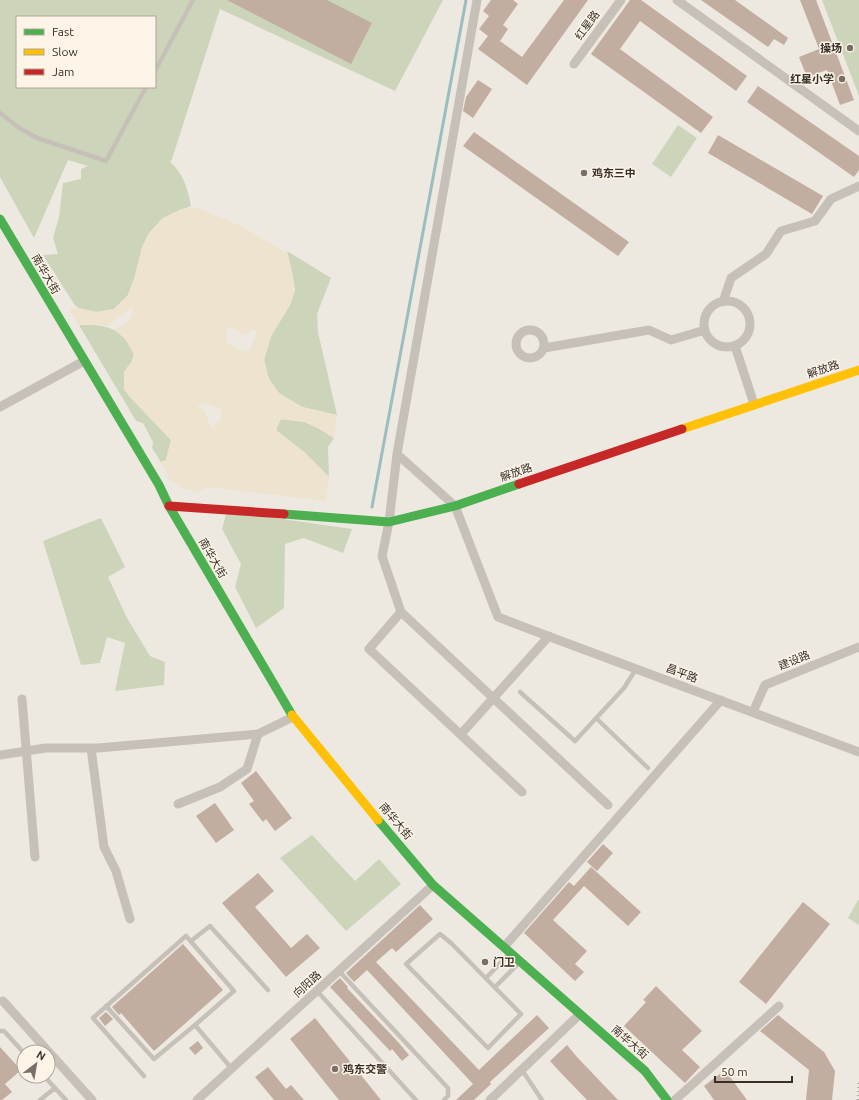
<svg xmlns="http://www.w3.org/2000/svg" width="859" height="1100" font-family="Ubuntu,'Noto Sans SC',sans-serif">
<style>
.green{fill:#ccd5b9;fill-rule:evenodd}
.plaza{fill:#ede3ce;fill-rule:evenodd}
.lines{fill:none;stroke-linecap:round;stroke-linejoin:round}
.stream{stroke:#9abdc0;stroke-width:3}
.building{fill:#c2aea0}
.lane{stroke:#c6c0b9;stroke-width:4.5}
.street{stroke:#c6c0b9;stroke-width:9}
.fast{stroke:#4caf50;stroke-width:9}
.slow{stroke:#ffc107;stroke-width:9}
.jam{stroke:#c62828;stroke-width:9}
.rail{stroke:#aea9a3;stroke-width:3;stroke-dasharray:1 3;stroke-linecap:butt}
.poi-dot{fill:#776f68;stroke:#fbf4e7;stroke-width:1.5}
.labels{text-anchor:middle;dominant-baseline:central;stroke-width:3;stroke-linejoin:round;paint-order:stroke}
.street-label{font-size:11px;fill:#372e27;stroke:#fbf4e7}
.poi-label{font-size:11px;font-weight:bold;fill:#372e27;stroke:#fbf4e7;text-anchor:start}
</style>
<rect width="100%" height="100%" fill="#ede9e0"/>
<path class="green" d="M0 0H443L395 91 220 9 172 159 170 162C183 173 188 189 191 206L163 218 149 233 142 247 135 276 128 295 114 309 97 312 78 308 74 304 43 255 58 254 53 238 59 217 63 183 81 179V169L88 166 68 160 34 238 0 177ZM17 17H155V87H17Z
M822 0H859V96Z
M678 125 697 138 671 177 652 164Z
M287 251 331 278 317 314 318 332 337 415 302 407 279 393 269 379 264 360 271 336 290 305 295 290 292 272Z
M79 325C97 325 111 324 124 338 128 342 131 349 134 354L132 361 124 372V389L130 397 171 440 166 460 161 462 152 448 153 442 143 423 136 421Z
M281 419 304 422 318 428 334 438 328 447 329 477 304 452 277 431V427Z
M227 511 352 529 343 553 304 538 285 544 284 608 256 628 235 587 241 564 222 529Z
M101 518 125 567 108 577 127 618 150 656 165 662 164 685 115 691 125 643 107 637 100 663 81 665 43 541 93 521Z
M312 835 355 881 379 859 401 884 346 931 280 858Z
M858 900H859V925L848 918Z"/>
<path class="plaza" d="M195 207 241 226 287 253 295 290 290 305 271 336 264 360 269 379 279 393 302 407 337 415 334 438 318 428 304 422 281 419 277 427V431L304 452 329 477 326 501 208 487 198 492 183 488 170 480 161 462 166 460 171 440 130 397 124 389V372L132 361 134 354 125 339 114 329H118L130 319 133 311V306L106 327 99 325H79L69 308H78L97 312 114 309 128 295 135 276 142 247 149 233 163 218 181 209ZM231 327 244 335 248 334 252 329 257 331 254 340 249 350 246 352 227 343 226 328ZM205 402 222 410 220 420 214 425 216 432 210 426 204 410 197 407Z"/>
<g class="lines">
<path class="stream" d="M372 507 466 0"/>
</g>
<path class="building" d="M227 0H327L372 23 351 64Z
M491 0H513L518 4 503 25 508 29 500 41 522 57 564 0H588L527 85 478 49 488 36 479 29 489 16 483 11Z
M630 0H641L747 76 736 91 640 21 620 49 713 117 701 133 591 54Z
M701 0H735L788 38 784 45 774 39 768 47Z
M800 0H816L854 100 840 105 827 70 807 77 799 57 819 49Z
M478 80 492 89 473 118 463 111 466 97Z
M758 86 859 156V170L854 177 747 102Z
M474 132 629 242 618 256 463 146Z
M718 135 823 196 812 214 708 153Z
M256 771 292 818 275 831 266 819 263 822 249 804 254 801 241 783Z
M215 803 234 830 216 843 196 816Z
M603 844 613 853 597 871 587 862Z
M591 867 641 912 628 926 584 886 553 920 587 951 575 964 584 972 575 981 524 933 569 882 574 886Z
M258 873 274 891 255 907 291 948 307 934 320 948 286 977 222 903Z
M803 902 830 924 766 1004 739 982Z
M420 905 433 919 396 952 392 948 376 962 479 1070 537 1015 549 1028 490 1082 491 1084 474 1100H456L473 1084 367 970 354 982 346 973Z
M183 944 223 990 154 1051 121 1013 119 1015 112 1007Z
M340 978 348 987 347 988 399 1043 409 1055 402 1061 392 1049 390 1051 330 987Z
M656 986 702 1031 682 1050 700 1067 685 1083 624 1026 646 1002 643 1000Z
M106 1012 113 1019 105 1026 99 1018Z
M778 1015 824 1052 835 1071 832 1100H806L809 1070 760 1031Z
M315 1018 381 1100H339L290 1039Z
M198 1041 203 1048 195 1055 189 1048Z
M567 1045 577 1057 618 1100H587L560 1072 550 1061Z
M0 1047 21 1070 5 1084 12 1092 2 1100H0Z
M268 1067 286 1089 291 1085 304 1100H274L255 1077Z
M725 1070 747 1100H714L704 1086Z"/>
<g class="lines">
<path class="lane" d="M155 71 193 0
M0 113 18 127 37 138 106 161 146 87
M520 692 575 741 624 688 636 669
M596 718 648 768
M440 934 451 943 521 1014 488 1048 406 964Z
M191 941 210 926 268 990
M339 971 448 1088V1096L444 1100
M486 978 509 954
M495 987 519 963
M317 991 416 1100
M106 1006 154 1059 195 1025
M0 1031H4L24 1053
M522 1070 542 1100
M44 1076 66 1100
M144 1076 93 1018 186 936 234 991 195 1025 232 1069
M40 1100 55 1088"/>
<path class="street" d="M477 0 397 454 389 522 382 556 401 612 608 805
M677 0 859 131
M574 64 621 0
M704 324a23 23 0 1 1 46 0a23 23 0 1 1-46 0Z
M723 302 731 278 766 254 781 231 815 221 831 199 859 186
M516 344a14 14 0 1 1 28 0a14 14 0 1 1-28 0Z
M735 346 754 404
M544 348 649 330 671 340 705 330
M0 407 84 361
M397 454 455 506 498 617 545 635 859 752
M401 612 369 649 522 792
M22 699 35 857
M753 712 765 685 859 647
M461 734 549 636
M91 748 104 847 116 871 130 919
M0 755 46 748H98L258 734 293 717
M178 804 220 787 247 769 258 734
M504 947 721 700
M3 1001 92 1100
M197 1100 433 885
M490 1100 580 1014
M675 1100 779 1006"/>
<path class="fast" d="M0 219 159 485 169 506
M169 506 292 715
M284 514 389 522 455 506 519 484
M378 820 433 885 645 1071 667 1100"/>
<path class="slow" d="M682 429 859 370
M292 715 378 820"/>
<path class="jam" d="M519 484 682 429
M169 506 284 514"/>
<path class="rail" d="M858 1100 859 1081"/>
</g>
<g class="poi-dot">
<circle cx="850" cy="48" r="4"/>
<circle cx="842" cy="79" r="4"/>
<circle cx="584" cy="173" r="4"/>
<circle cx="485" cy="962" r="4"/>
<circle cx="335" cy="1069" r="4"/>
</g>
<g class="labels">
<g class="street-label">
<text transform="translate(587 25) rotate(-54)">红星路</text>
<text transform="translate(46 274) rotate(60)">南华大街</text>
<text transform="translate(823 369) rotate(-18)">解放路</text>
<text transform="translate(516 472) rotate(-19)">解放路</text>
<text transform="translate(213 558) rotate(60)">南华大街</text>
<text transform="translate(794 660) rotate(-22)">建设路</text>
<text transform="translate(682 673) rotate(20)">昌平路</text>
<text transform="translate(396 821) rotate(50)">南华大街</text>
<text transform="translate(307 984) rotate(-42)">向阳路</text>
<text transform="translate(630 1042) rotate(41)">南华大街</text>
</g>
<g class="poi-label">
<text x="842" y="48" text-anchor="end">操场</text>
<text x="834" y="79" text-anchor="end">红星小学</text>
<text x="592" y="173">鸡东三中</text>
<text x="493" y="962">门卫</text>
<text x="343" y="1069">鸡东交警</text>
</g>
</g>
<rect x="16" y="16" width="140" height="72" fill="#fbf4e7" stroke="#ada59a"/>
<rect x="24" y="29" width="20" height="6" fill="#4caf50" stroke="#ada59a"/>
<text x="52" y="36" font-size="12" fill="#372e27">Fast</text>
<rect x="24" y="49" width="20" height="6" fill="#ffc107" stroke="#ada59a"/>
<text x="52" y="56" font-size="12" fill="#372e27">Slow</text>
<rect x="24" y="69" width="20" height="6" fill="#c62828" stroke="#ada59a"/>
<text x="52" y="76" font-size="12" fill="#372e27">Jam</text>
<g transform="translate(36 1064) rotate(31)"><circle r="19" fill="#fbf4e7" stroke="#ada59a"/>
<path d="M0-3L7 15L0 10L-7 15Z" fill="#776f68"/>
<text y="-6" font-size="11" font-weight="bold" text-anchor="middle" fill="#372e27">N</text>
</g>
<path d="M715 1076v6h77v-6" fill="none" stroke="#372e27" stroke-width="2"/>
<text x="721" y="1076" font-size="12" fill="#372e27" stroke="#fbf4e7" stroke-width="3" paint-order="stroke">50 m</text>
</svg>
